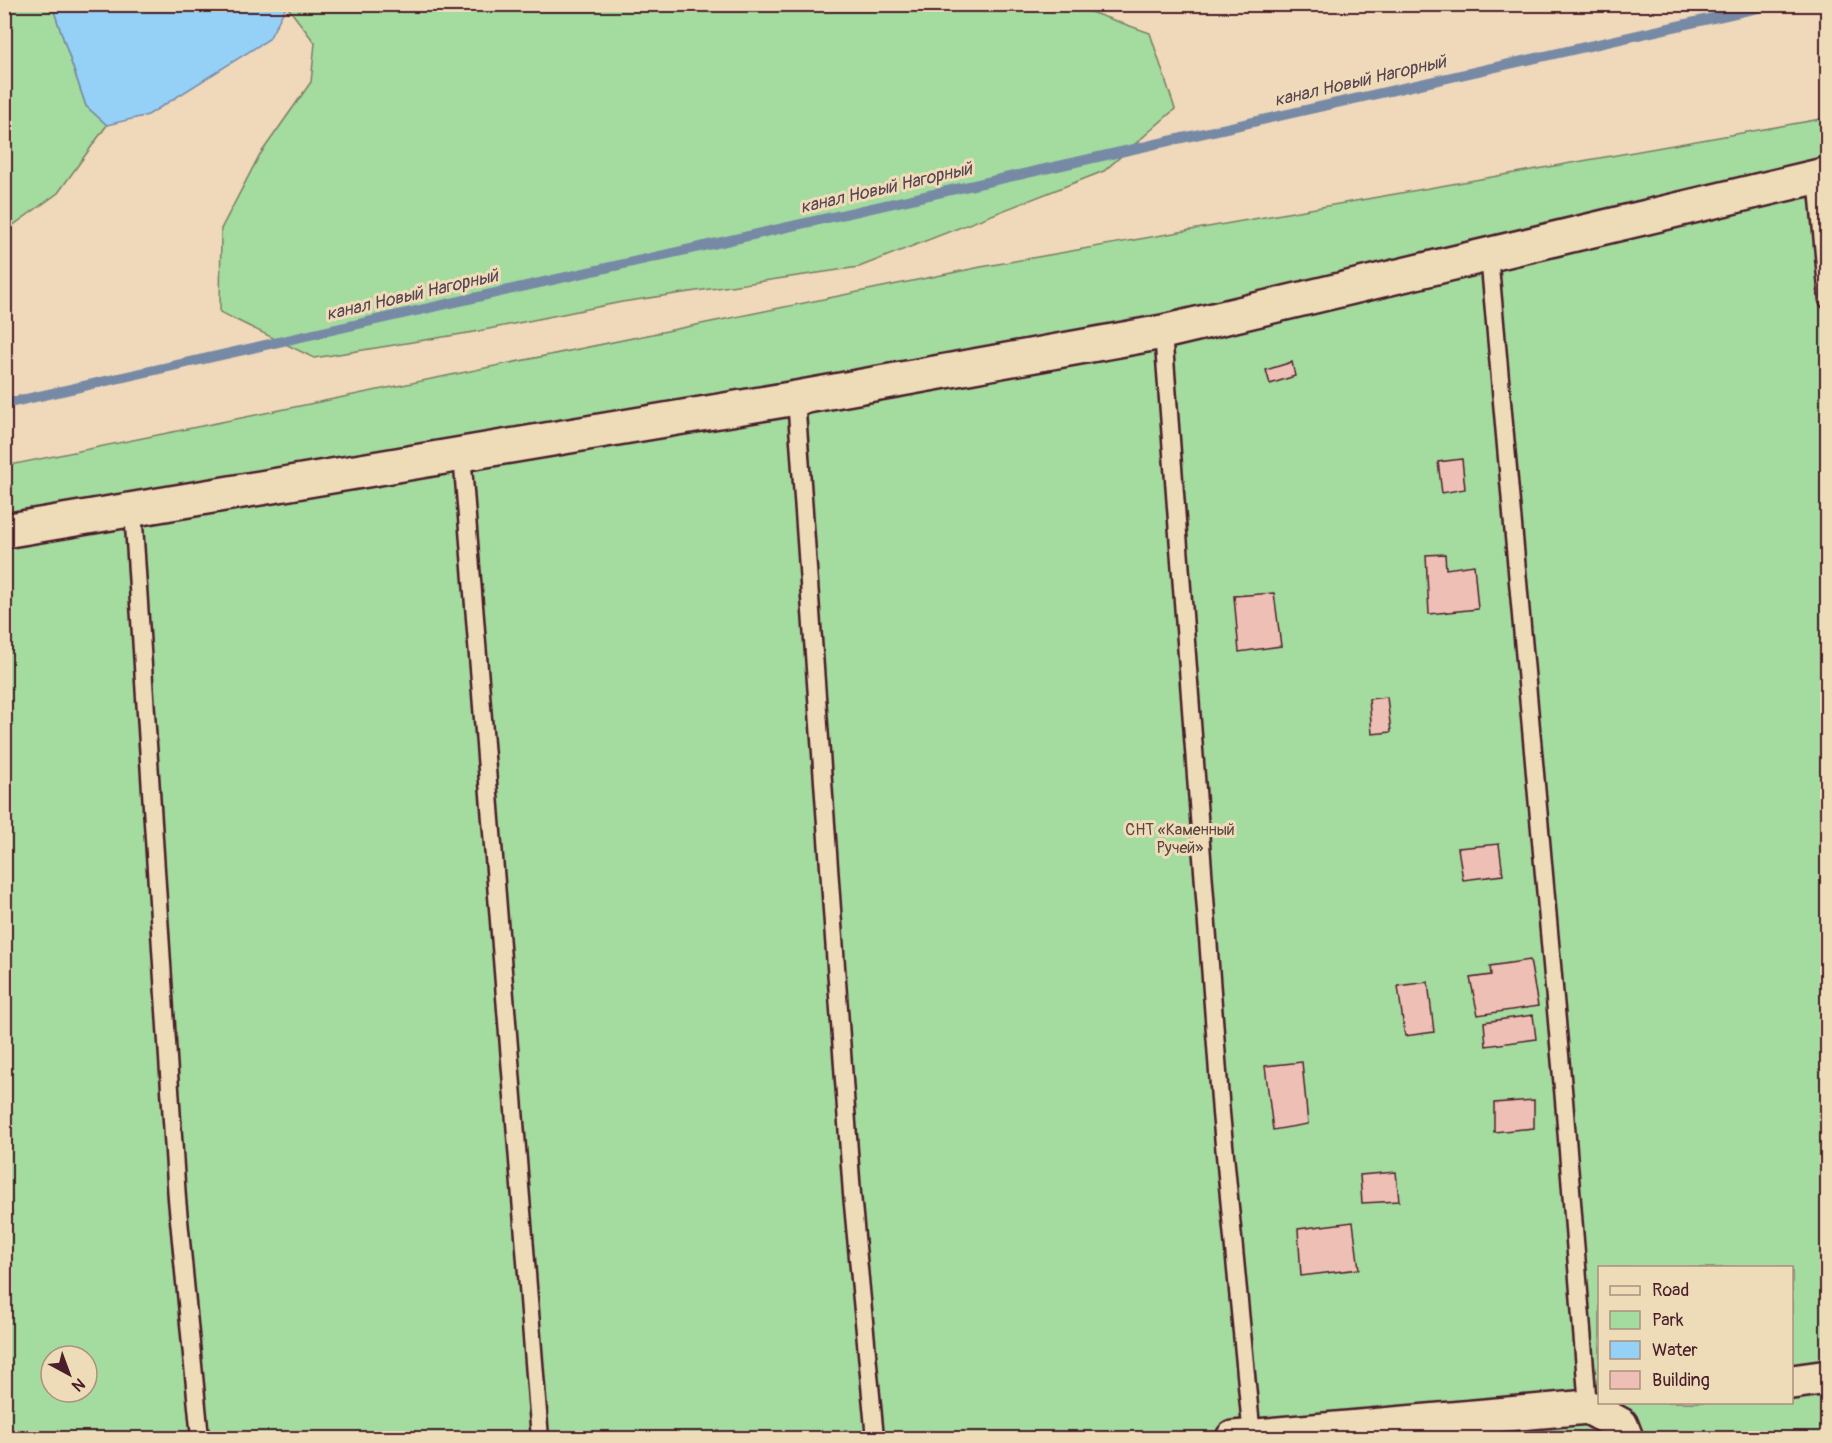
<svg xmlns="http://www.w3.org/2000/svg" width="1832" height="1443" font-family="Pangolin,sans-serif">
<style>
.green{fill:#a4db9f;stroke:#777d65;stroke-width:1.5;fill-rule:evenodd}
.water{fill:#95d1f6;stroke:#778aa5;stroke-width:1.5}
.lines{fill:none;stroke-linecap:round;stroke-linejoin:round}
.stream{stroke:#778aa5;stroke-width:10}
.building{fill:#eebfb4;stroke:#4a1f2b;stroke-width:1.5}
.service-casing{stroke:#4a1f2b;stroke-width:21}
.minor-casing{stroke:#4a1f2b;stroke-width:38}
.service{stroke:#eedcb9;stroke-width:16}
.minor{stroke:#eedcb9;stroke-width:33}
.labels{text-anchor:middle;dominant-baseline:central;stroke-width:6;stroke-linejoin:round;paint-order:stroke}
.park-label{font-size:16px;fill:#5c4542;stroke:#eedcb9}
.water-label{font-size:18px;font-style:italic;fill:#594354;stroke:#eedcb9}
</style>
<rect width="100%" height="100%" fill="#f0d8ba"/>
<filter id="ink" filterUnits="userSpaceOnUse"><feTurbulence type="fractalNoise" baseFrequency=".0167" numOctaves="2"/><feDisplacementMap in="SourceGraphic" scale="12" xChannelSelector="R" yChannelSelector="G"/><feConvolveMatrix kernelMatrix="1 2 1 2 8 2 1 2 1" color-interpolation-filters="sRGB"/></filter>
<g filter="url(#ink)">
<path class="green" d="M5 5H52L86 106 107 125 58 193 5 231Z
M286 5H1071L1150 33 1175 109 1104 171 859 267 622 302 474 332 314 358 220 312 221 229 259 156 311 82 315 43Z
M1827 118V1438H5V466L981 267ZM1600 1268H1792V1402H1600ZM51 1356H87V1392H51Z"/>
<path class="water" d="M52 5 286 4 287 5 269 39 148 115 107 125 86 106Z"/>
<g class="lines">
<path class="stream" d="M4 404 1775 4"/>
</g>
<path class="building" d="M1292 362 1295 376 1270 384 1266 370Z
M1462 459 1465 489 1442 493 1438 462Z
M1445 554 1446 569 1474 565 1478 609 1429 614 1426 555Z
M1274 593 1281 646 1239 652 1234 596Z
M1387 697 1391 732 1372 734 1369 699Z
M1499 844 1503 875 1463 880 1458 848Z
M1530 960 1538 1006 1478 1015 1470 978 1491 975 1490 966Z
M1428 982 1434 1032 1405 1036 1398 986Z
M1533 1015 1536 1039 1486 1046 1484 1022Z
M1302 1062 1308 1124 1273 1130 1265 1066Z
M1534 1100V1128L1494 1132V1103Z
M1396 1172 1399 1201 1362 1203 1360 1175Z
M1353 1222 1359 1269 1301 1276 1298 1229Z"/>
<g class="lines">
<g class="service-casing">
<path id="service" d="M1817 176 1828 300
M1489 255 1564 1100 1588 1407
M1163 332 1221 1113 1252 1437
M796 398 852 1194 875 1438
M462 454 540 1438
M133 509 177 1199 200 1438"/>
</g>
<g class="minor-casing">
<path id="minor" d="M4 531 796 398 1163 332 1828 174
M1792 1382 1828 1377
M1233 1438 1588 1407 1621 1425 1626 1438"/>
</g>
<use href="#service" class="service"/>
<use href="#minor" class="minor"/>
</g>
</g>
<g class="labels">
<g class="park-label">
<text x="1180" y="830">СНТ «Каменный<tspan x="1180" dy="18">Ручей»</tspan></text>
</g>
<g class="water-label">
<text transform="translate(1360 81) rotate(-13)">канал Новый Нагорный</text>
<text transform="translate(886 188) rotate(-13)">канал Новый Нагорный</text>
<text transform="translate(412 295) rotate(-13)">канал Новый Нагорный</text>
</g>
</g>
<rect width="1832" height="1443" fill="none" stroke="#eedcb9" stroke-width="24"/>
<rect x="12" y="12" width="1808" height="1419" fill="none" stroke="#4a1f2b" stroke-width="2" filter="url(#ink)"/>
<rect x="1598" y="1266" width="195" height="138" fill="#eedcb9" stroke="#ac9080" stroke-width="1.5"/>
<rect x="1610" y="1286" width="30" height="9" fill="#eedcb9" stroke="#ac9080" stroke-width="1.5"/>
<text x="1652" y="1296" font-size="18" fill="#4a1f2b">Road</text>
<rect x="1610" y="1311" width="30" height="18" fill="#a4db9f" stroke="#ac9080" stroke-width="1.5"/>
<text x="1652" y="1326" font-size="18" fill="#4a1f2b">Park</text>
<rect x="1610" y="1341" width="30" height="18" fill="#95d1f6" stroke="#ac9080" stroke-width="1.5"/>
<text x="1652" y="1356" font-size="18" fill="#4a1f2b">Water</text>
<rect x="1610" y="1371" width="30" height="18" fill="#eebfb4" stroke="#ac9080" stroke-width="1.5"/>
<text x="1652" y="1386" font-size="18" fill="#4a1f2b">Building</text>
<g transform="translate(69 1374) rotate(139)"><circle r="28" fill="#eedcb9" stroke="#ac9080" stroke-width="1.5"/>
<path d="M0-4.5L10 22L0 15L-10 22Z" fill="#4a1f2b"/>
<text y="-9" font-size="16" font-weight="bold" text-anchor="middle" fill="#4a1f2b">N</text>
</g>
</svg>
